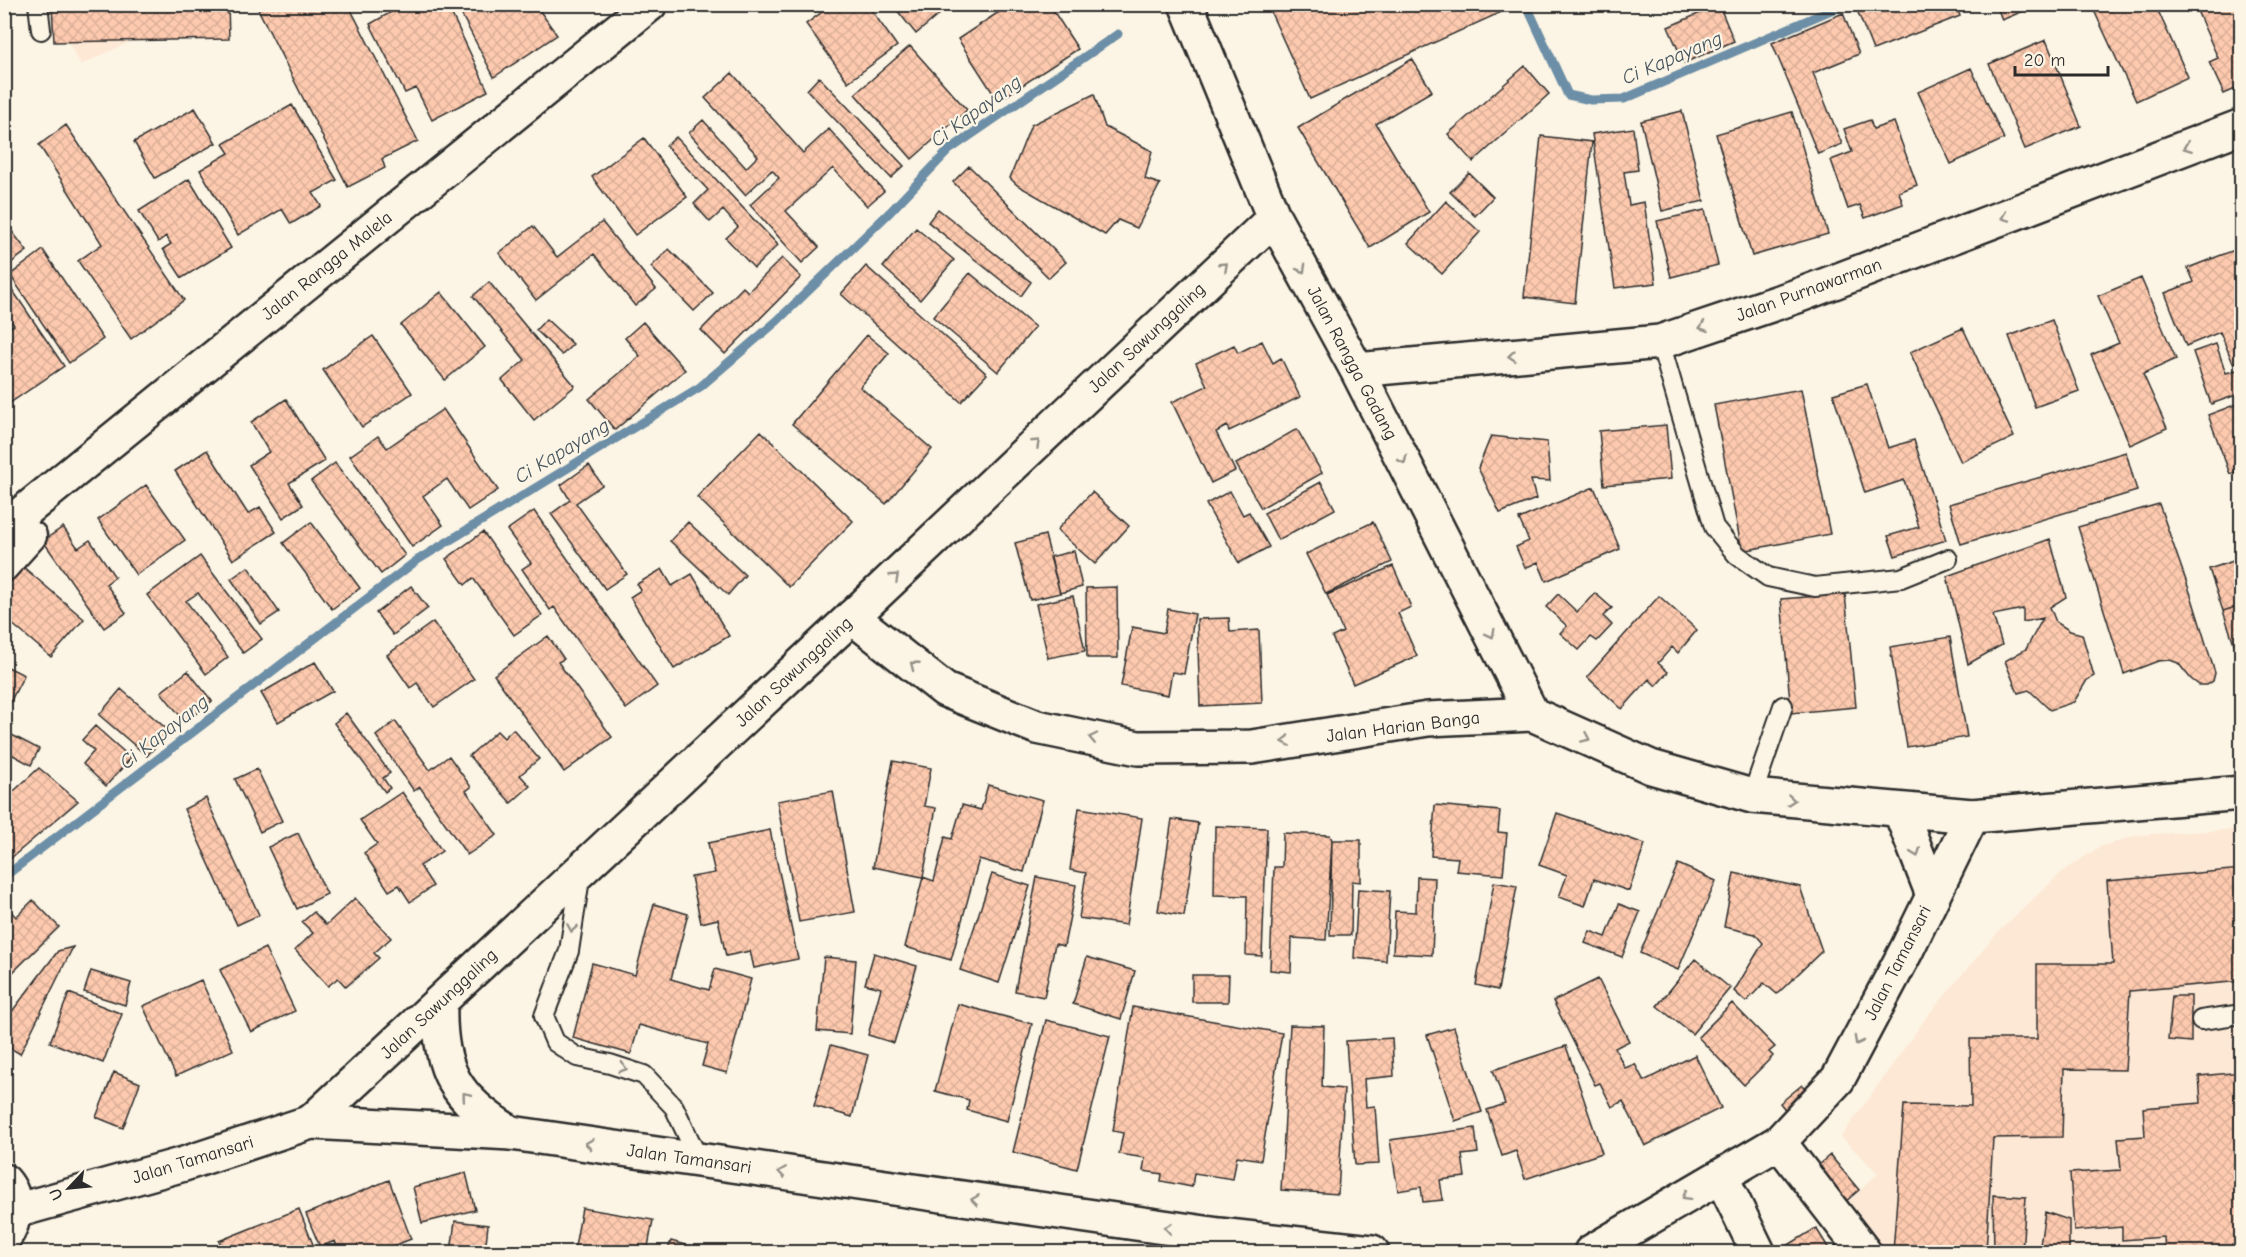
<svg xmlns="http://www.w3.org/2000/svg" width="2246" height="1257" font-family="'Comic Neue',sans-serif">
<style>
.built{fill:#fde8d5}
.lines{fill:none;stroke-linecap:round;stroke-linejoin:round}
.stream{stroke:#6c8ea6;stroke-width:9}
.building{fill:url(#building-cross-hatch);stroke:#2b2b2b;stroke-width:1.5}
.service-casing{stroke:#2b2b2b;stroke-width:22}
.pedestrian-casing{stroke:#2b2b2b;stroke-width:33}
.minor-casing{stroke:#2b2b2b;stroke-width:38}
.tertiary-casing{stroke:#2b2b2b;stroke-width:38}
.secondary-casing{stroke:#2b2b2b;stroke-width:38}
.service{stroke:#fcf5e5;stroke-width:18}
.pedestrian{stroke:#fcf5e5;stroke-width:28}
.minor{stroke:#fcf5e5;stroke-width:33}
.tertiary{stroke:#fcf5e5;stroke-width:33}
.secondary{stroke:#fcf5e5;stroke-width:33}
.oneway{stroke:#949088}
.labels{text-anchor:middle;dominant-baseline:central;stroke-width:4.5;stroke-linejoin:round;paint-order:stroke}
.street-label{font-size:18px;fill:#2b2b2b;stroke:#fcf5e5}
.water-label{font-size:20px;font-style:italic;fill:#46545e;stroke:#fcf5e5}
</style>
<defs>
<pattern id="building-cross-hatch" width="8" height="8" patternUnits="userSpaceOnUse" patternTransform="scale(1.5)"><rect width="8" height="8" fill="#fecaaf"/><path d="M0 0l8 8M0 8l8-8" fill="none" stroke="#daae97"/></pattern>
</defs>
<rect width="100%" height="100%" fill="#fcf5e5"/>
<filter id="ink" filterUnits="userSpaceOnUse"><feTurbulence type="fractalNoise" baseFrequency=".0167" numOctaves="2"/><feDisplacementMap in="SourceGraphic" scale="12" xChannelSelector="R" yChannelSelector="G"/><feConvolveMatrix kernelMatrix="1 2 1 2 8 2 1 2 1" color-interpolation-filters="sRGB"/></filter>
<g filter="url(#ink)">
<path class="built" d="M46 5H208L81 65Z
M2241 829V1252H1867L1839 1211 1878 1173 1841 1137 1925 1019 1998 932 2061 873 2099 847 2137 835Z"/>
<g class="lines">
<path class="stream" d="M1526 4 1568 95 1591 100 1624 99 1845 4
M4 877 416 561 700 387 777 321 890 212 949 150 1118 34"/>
</g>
<path class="building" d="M52 4H228L229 39 54 42Z
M266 4H348L418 141 382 159 385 168 348 187 258 9Z
M392 4H447L488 91 432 120 416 88 405 93 370 24 395 10Z
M456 4H535L557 35 494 77Z
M833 4H867L897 46 848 82 806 24Z
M892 4H948L949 6 916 34Z
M1011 4H1049L1078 49 998 101 958 39Z
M1267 4H1503L1506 10 1310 99Z
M1858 4H1956L1960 16 1873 50 1855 5Z
M1996 4H2040L2002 20Z
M2091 4H2155L2188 77 2136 101Z
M2194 4H2242V86L2224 94 2209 62 2218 58Z
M1719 5 1734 41 1684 63 1668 27Z
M1843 13 1859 54 1813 73 1842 144 1818 154 1772 43Z
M2046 40 2081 126 2025 149 1989 64Z
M910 46 967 110 912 159 855 94Z
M1412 59 1432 91 1376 124 1429 212 1370 248 1298 128Z
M1525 66 1549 94 1473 162 1448 134Z
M1971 68 2004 139 1951 164 1918 92Z
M732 73 803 153 829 129 884 191 867 206 833 168 786 211 819 247 802 263 750 205 779 178 772 170 745 195 689 133 703 120 746 168 758 156 705 98Z
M819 77 904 166 891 178 807 90Z
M1094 94 1105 127 1152 151 1145 179 1160 184 1137 228 1118 220 1105 235 1017 185 1010 178 1031 125Z
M292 105 337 180 313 193 321 206 291 224 282 209 238 235 200 170 229 153 223 144Z
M195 108 216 143 155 178 134 142Z
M1682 111 1704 201 1662 211 1641 121Z
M1792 112 1828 234 1752 256 1716 134Z
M1870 120 1873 129 1894 122 1917 185 1899 192 1903 204 1865 218 1860 205 1848 209 1831 160 1852 152 1844 129Z
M66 125 184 300 131 339 78 261 102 244 39 145Z
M1633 128 1638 170 1624 172 1629 205 1644 202 1656 283 1615 288 1592 134Z
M1541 136 1592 142 1575 303 1524 297Z
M676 137 778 245 754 268 726 238 738 227 723 210 710 222 694 204 708 190 666 146Z
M644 138 687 197 635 235 592 177Z
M969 166 1066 262 1049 278 953 182Z
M1469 173 1493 197 1475 216 1450 192Z
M189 179 231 248 182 278 163 249 171 244 166 236 158 242 139 211Z
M1446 201 1480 232 1442 274 1408 243Z
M938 209 1031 282 1021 296 928 222Z
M1705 210 1718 265 1671 277 1657 221Z
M602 222 656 289 635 306 594 254 536 300 499 253 533 226 557 257Z
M916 228 954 260 920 300 883 267Z
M11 230 27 251 4 268V235Z
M2242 247V360L2233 363 2220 332 2186 346 2165 293 2194 282 2188 268Z
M669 249 713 293 694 311 651 267Z
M43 250 103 339 69 363 10 275Z
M782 258 801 277 725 354 701 330 743 287 748 292Z
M866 266 987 374 961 402 841 294Z
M970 273 1035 327 998 372 933 317Z
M2141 278 2176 359 2143 374 2167 428 2130 445 2091 355 2119 343 2098 296Z
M5 279 64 366 4 407V331L14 325 4 313Z
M489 282 575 386 534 420 502 380 525 360 473 296Z
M441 292 485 347 445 380 401 325Z
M546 319 573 344 562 355 536 330Z
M2052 320 2079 391 2035 407 2009 336Z
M643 322 685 370 615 430 589 399 640 356 625 338Z
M1963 328 2014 437 1961 462 1910 352Z
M867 335 889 353 860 387 932 449 886 504 792 424Z
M373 336 412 393 362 427 323 370Z
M1262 341 1273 363 1281 358 1300 397 1229 431 1227 426 1216 432 1235 471 1211 483 1172 402 1207 386 1196 363 1234 345 1238 353Z
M2216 344 2226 373 2237 370 2242 383V393L2211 404 2193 352Z
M1867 384 1888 448 1914 440 1946 540 1895 556 1888 536 1919 527 1904 480 1865 493 1833 394Z
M1801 389 1830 534 1742 551 1714 405Z
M286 399 325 461 289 483 303 505 283 518 249 465 269 452 251 422Z
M2242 402V469L2230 474 2208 415Z
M443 409 498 490 468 510 447 479 423 496 443 525 412 547 350 456 378 436 387 448Z
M1666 425 1671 479 1604 485 1599 431Z
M1297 429 1322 473 1261 508 1236 464Z
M761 431 853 521 789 587 697 497Z
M1491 436 1547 442 1550 481 1531 480 1536 499 1500 513 1478 468Z
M207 450 248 514 260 507 276 532 233 560 175 471Z
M2126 452 2137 491 1961 544 1949 504Z
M335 463 405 555 381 574 311 481Z
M589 465 602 485 576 503 627 574 605 589 551 514 570 500 561 485Z
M1321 482 1335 509 1278 540 1264 513Z
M146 485 185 540 136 575 98 520Z
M1594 487 1620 549 1546 581 1538 562 1525 568 1516 547 1529 541 1519 519Z
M1230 491 1243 515 1249 512 1269 547 1239 563 1206 504Z
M1092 492 1129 526 1095 564 1057 530Z
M2159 504 2191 595 2215 673 2213 681 2207 685H2199L2191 679 2178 663 2170 660 2158 661 2124 674 2078 527Z
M534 511 657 686 626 709 554 607 550 610 522 569 531 563 507 530Z
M311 522 360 588 332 609 283 543Z
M688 522 745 575 728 595 670 541Z
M1373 522 1392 562 1326 594 1306 554Z
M63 527 78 548 90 540 115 577 106 584 126 613 104 628 43 541Z
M483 532 542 615 514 635 473 578 465 585 446 559Z
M1045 535 1060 593 1030 600 1015 543Z
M2050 539 2066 597 2050 607 2056 622 2070 631 2082 634 2094 676 2087 680 2074 702 2050 710 2029 690 2018 693 2005 661 2026 649 2043 618 2023 622V609L1993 615 2002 645 1968 664 1947 576Z
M1074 551 1082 587 1060 593 1050 557Z
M200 556 262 639 243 653 198 593 186 601 228 657 206 674 147 595Z
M2242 558V605L2223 611 2209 569Z
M21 565 84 619 51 657 4 617V583Z
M1393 566 1411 607 1398 613 1417 656 1353 684 1332 637 1343 632 1327 595Z
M248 567 279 612 261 624 231 579Z
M662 569 672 586 692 574 729 636 674 669 630 597 641 590 637 584Z
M411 586 428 608 393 635 376 613Z
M1117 587 1118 658H1087L1086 588Z
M1595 593 1612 608 1603 616 1612 625 1597 641 1591 637 1579 650 1560 633 1567 626 1546 607 1558 594 1577 612Z
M1845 594 1856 707 1791 713 1781 599Z
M1073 596 1085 651 1048 658 1036 604Z
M1659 596 1697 630 1678 653 1672 647 1658 663 1668 672 1656 686 1649 679 1622 709 1587 677Z
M2242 605V667L2223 611Z
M1168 609 1195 614 1184 674 1172 672 1168 695 1121 686 1132 627 1164 633Z
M1229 618 1230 632 1259 630 1262 703 1200 706 1197 619Z
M433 622 474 679 434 707 417 683 410 688 387 655Z
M548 636 564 659 558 662 612 737 564 772 494 675Z
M1950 637 1967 737 1907 747 1890 647Z
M315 662 333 691 278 722 261 693Z
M4 665 24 675 6 710 4 709Z
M188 671 212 701 185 722 161 692Z
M121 689 169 731 147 756 99 715Z
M346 713 390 773 383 778 390 788 385 792 334 723Z
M395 721 430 770 449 756 471 787 466 791 497 835 467 855 420 787 414 791 376 736Z
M95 726 131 758 106 786 83 764 94 751 82 740Z
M513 729 539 759 520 775 530 786 511 803 469 756 497 731 504 738Z
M4 731 39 749 31 765 4 750Z
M893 761 931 768 924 806 936 808 923 877 873 867Z
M39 768 78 801 4 864V800Z
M257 769 282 821 260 832 235 779Z
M988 785 1043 800 1024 872 979 859 951 960 905 947 923 877 934 881 945 837 952 839 962 805 981 810Z
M833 791 855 912 799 922 777 801Z
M402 792 442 851 420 866 433 886 410 902 399 885 389 891 364 853 377 844 360 820Z
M206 798 259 915 237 925 184 809Z
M1435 805 1500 811 1498 832 1507 833 1503 875 1456 871 1458 858 1431 856Z
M1079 808 1142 818 1126 925 1079 918 1086 873 1070 870Z
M1557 813 1645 844 1629 891 1594 879 1585 906 1559 897 1567 875 1539 865Z
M1172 819 1198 823 1184 916 1158 911Z
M1215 826 1267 828 1262 956 1246 955 1247 896 1214 895Z
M770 830 798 959 754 968 750 951 726 956 718 919 701 923 691 877 715 873 708 843Z
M298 833 327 894 297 909 268 847Z
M1283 833 1330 835 1332 840 1326 940 1292 938 1291 972 1270 970 1274 867H1282Z
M1332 840H1361V882L1352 881 1351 935H1330Z
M1678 864 1716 881 1678 970 1640 953Z
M2242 869V981L2130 991 2125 1070 2064 1069 2062 1137 1993 1138 1986 1252H1893L1904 1105 1971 1106 1970 1039H2037V964H2113L2107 881Z
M1734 873 1800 887 1822 951 1777 994 1764 983 1746 1002 1734 991 1763 943 1755 934 1724 927Z
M992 874 1030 886 999 983 960 970Z
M1037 877 1076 885 1064 946 1055 944 1044 997 1015 991Z
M1417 877 1435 878 1432 955 1393 953 1395 911 1416 912Z
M1494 882 1517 886 1498 990 1476 985Z
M1358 889 1390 891 1386 961 1354 958Z
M355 898 391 938 374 953 379 958 346 987 338 978 328 986 295 950 313 933 302 922 314 912 326 925Z
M33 900 59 927 4 981V904L16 917Z
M654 904 688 914 671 979 709 990 715 969 751 979 727 1073 702 1066 708 1044 639 1025 631 1054 573 1038 592 963 635 975Z
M1619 904 1640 912 1622 957 1585 943 1590 931 1606 937Z
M73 947 20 1054 4 1044V1022L58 951Z
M265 948 295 1011 251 1032 220 970Z
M874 953 917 966 894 1043 868 1035 881 988 865 984Z
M824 957 856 960 850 1034 817 1031Z
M1087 957 1135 971 1121 1019 1073 1004Z
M1695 959 1730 988 1692 1034 1657 1006Z
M91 971 131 983 125 1005 84 992Z
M1192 975H1229L1228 1002H1192Z
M1598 979 1629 1041 1615 1048 1625 1068 1635 1064 1644 1081 1695 1055 1721 1108 1645 1146 1623 1101 1612 1107 1600 1083 1595 1085 1553 1001Z
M201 980 233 1050 176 1076 143 1006Z
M69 993 122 1014 103 1063 50 1042Z
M2172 996H2191V1042L2168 1040Z
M1732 1003 1775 1047 1769 1052 1773 1056 1744 1085 1698 1037Z
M958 1004 1032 1024 1007 1121 967 1110 969 1100 935 1091Z
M1133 1007 1282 1033 1261 1160 1237 1156 1233 1179 1194 1173 1192 1187 1161 1181 1162 1174 1143 1171 1145 1158 1119 1154 1123 1133 1113 1131Z
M1046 1020 1110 1036 1077 1169 1013 1152Z
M1290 1025 1324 1026 1322 1087 1344 1089 1338 1194 1281 1190Z
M1454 1027 1482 1112 1455 1121 1427 1035Z
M1392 1038 1394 1076 1364 1079 1366 1107 1375 1106 1379 1164 1355 1165 1346 1041Z
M831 1045 868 1055 852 1117 814 1106Z
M1566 1046 1602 1153 1525 1179 1516 1151 1502 1156 1487 1110 1505 1104 1493 1070Z
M114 1072 140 1083 123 1128 96 1117Z
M2242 1072V1230H2240L2241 1252H2165L2164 1237 2122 1240V1227L2074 1231 2070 1173 2121 1170 2118 1138 2145 1136 2143 1108 2201 1103 2199 1076Z
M1802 1085 1817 1102 1794 1121 1780 1103Z
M1475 1128 1478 1153 1462 1155 1465 1177 1440 1180 1443 1200 1423 1202 1421 1187 1398 1191 1390 1140Z
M1830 1155 1859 1190 1836 1210 1806 1175Z
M466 1173 475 1210 422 1223 413 1187Z
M389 1180 411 1239 378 1252H339L335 1241 320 1247 306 1214Z
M1993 1195 2026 1197 2022 1252H1994Z
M582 1208 653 1220 647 1252H574Z
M299 1209 316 1252H224L219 1241Z
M2045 1212 2069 1220V1252H2039Z
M455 1221 488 1225 485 1252H451Z
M1816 1228 1831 1252H1777Z
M671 1241 710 1252H667Z
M782 1247 815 1252H781Z"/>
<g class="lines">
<g class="service-casing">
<path id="service" d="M38 4 41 30
M1660 342 1714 527 1737 555 1768 577 1815 587 1901 578 1948 559
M1752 796 1783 706
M581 872 569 951 544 1016 555 1042 577 1057 610 1064 644 1075 674 1107 699 1160
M2201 1020 2242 1014"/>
</g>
<g class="pedestrian-casing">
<path id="pedestrian" d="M4 567 32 536"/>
</g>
<g class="minor-casing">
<path id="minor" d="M852 617 945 690 1037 727 1138 748 1252 747 1428 719 1532 714
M1779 1142 1864 1252
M1721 1176 1758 1252"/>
</g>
<g class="tertiary-casing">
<path id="tertiary" d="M1186 4 1274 218 1357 370 1532 714 1651 767 1752 796 1972 816
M1357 370 1660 342 1797 296 2242 126
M4 528 650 4
M1900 810 1933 895
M440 1004C438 1069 455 1099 511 1133
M311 1122 852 617 1274 218"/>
</g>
<g class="secondary-casing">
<path id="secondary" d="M4 1181C19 1198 16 1221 4 1238
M15 1211 184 1164 311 1122 511 1133 1219 1235 1372 1252
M1591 1252 1779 1142 1838 1079 1906 951 1972 816 2242 793"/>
</g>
<use href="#service" class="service"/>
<use href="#pedestrian" class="pedestrian"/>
<use href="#minor" class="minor"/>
<use href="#tertiary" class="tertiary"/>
<use href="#secondary" class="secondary"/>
</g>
<defs><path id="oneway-chevron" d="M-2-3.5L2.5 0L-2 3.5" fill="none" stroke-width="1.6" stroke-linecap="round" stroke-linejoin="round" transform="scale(1.5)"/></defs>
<g class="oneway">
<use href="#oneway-chevron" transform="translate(2187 147) rotate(159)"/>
<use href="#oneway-chevron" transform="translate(2005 217) rotate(159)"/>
<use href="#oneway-chevron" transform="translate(1224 266) rotate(-43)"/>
<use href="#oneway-chevron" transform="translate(1302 269) rotate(61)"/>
<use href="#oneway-chevron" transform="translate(1703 327) rotate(161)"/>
<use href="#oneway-chevron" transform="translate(1512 356) rotate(175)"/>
<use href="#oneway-chevron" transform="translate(1036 443) rotate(-43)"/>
<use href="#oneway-chevron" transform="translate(1403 460) rotate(63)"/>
<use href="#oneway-chevron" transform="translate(895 577) rotate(-43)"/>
<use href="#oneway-chevron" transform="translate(1491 634) rotate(63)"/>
<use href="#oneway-chevron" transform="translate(914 665) rotate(-142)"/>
<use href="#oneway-chevron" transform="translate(1093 738) rotate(-168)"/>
<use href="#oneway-chevron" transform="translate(1586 738) rotate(24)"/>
<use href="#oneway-chevron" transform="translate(1286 741) rotate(171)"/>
<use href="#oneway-chevron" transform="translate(1791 800) rotate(5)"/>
<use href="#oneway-chevron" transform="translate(1916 853) rotate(69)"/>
<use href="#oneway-chevron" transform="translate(572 928) rotate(99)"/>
<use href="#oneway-chevron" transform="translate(1858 1041) rotate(118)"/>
<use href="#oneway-chevron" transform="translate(623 1068) rotate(18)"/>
<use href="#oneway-chevron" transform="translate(466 1096) rotate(-130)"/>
<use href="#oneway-chevron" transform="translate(589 1144) rotate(-172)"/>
<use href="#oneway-chevron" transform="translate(782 1172) rotate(-172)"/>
<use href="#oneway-chevron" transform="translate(1686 1196) rotate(149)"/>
<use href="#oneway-chevron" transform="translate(975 1200) rotate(-172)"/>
<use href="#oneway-chevron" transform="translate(1168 1228) rotate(-172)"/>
</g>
</g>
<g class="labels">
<g class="street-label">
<text transform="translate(327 266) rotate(-39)">Jalan Rangga Malela</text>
<text transform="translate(1809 290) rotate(-20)">Jalan Purnawarman</text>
<text transform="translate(1147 338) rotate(-43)">Jalan Sawunggaling</text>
<text transform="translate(1352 363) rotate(62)">Jalan Rangga Gadang</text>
<text transform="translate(794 672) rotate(-43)">Jalan Sawunggaling</text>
<text transform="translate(1403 727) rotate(-7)">Jalan Harian Banga</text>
<text transform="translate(1898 963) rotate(-63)">Jalan Tamansari</text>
<text transform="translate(439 1004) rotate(-43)">Jalan Sawunggaling</text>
<text transform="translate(689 1159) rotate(8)">Jalan Tamansari</text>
<text transform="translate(193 1160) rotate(-17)">Jalan Tamansari</text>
</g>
<g class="water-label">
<text transform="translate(1672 58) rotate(-23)">Ci Kapayang</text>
<text transform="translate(976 111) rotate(-36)">Ci Kapayang</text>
<text transform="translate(562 451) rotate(-31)">Ci Kapayang</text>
<text transform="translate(164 732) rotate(-38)">Ci Kapayang</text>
</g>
</g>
<rect width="2246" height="1257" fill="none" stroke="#fcf5e5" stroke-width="24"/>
<rect x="12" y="12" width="2222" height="1233" fill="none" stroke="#2b2b2b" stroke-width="2" filter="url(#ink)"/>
<g transform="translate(69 1188) rotate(244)" stroke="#fcf5e5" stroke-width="4.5" paint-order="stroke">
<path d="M0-4.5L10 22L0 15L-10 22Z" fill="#2b2b2b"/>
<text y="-9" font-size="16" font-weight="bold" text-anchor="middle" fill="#2b2b2b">U</text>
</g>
<path d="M2015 66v9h93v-9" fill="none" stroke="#2b2b2b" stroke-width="3"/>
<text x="2024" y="66" font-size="18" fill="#2b2b2b" stroke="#fcf5e5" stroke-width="4.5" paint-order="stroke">20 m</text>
</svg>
